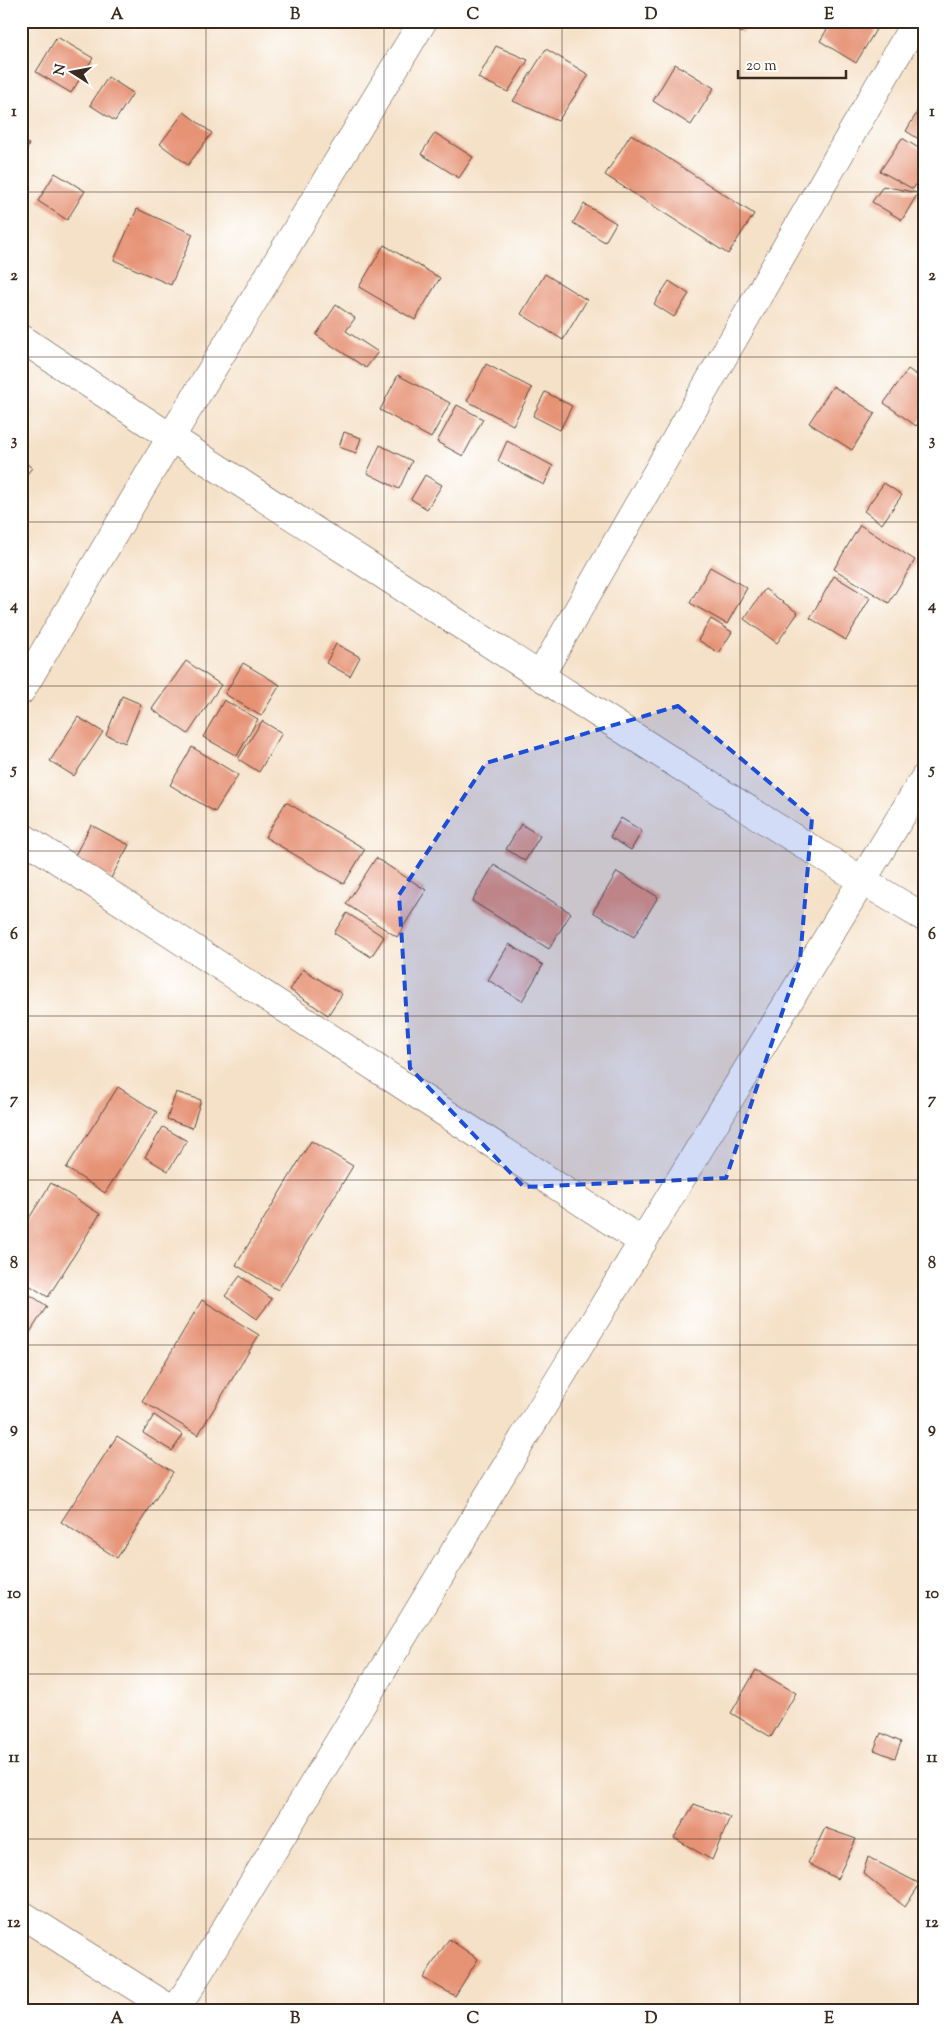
<svg xmlns="http://www.w3.org/2000/svg" width="946" height="2031" font-family="'Sorts Mill Goudy',serif">
<style>
.building{fill:#e69275}
.lines{fill:none;stroke-linecap:round;stroke-linejoin:round}
.minor-casing{stroke:#574538;stroke-width:29}
.minor{stroke:#fff;stroke-width:28}
.marked{fill:#1d4ed8;fill-opacity:0.2;stroke:#1d4ed8;stroke-width:4;stroke-dasharray:10 6;stroke-linejoin:round}
.grid{fill:none;stroke:#3b2a1e;stroke-width:1;stroke-opacity:0.55}
.neatline{fill:none;stroke:#3b2a1e;stroke-width:2}
.grid-label{font-size:16px;text-anchor:middle;font-weight:bold;fill:#3b2a1e}
</style>
<rect width="100%" height="100%" fill="#fff"/>
<filter id="ink" filterUnits="userSpaceOnUse"><feTurbulence type="fractalNoise" baseFrequency=".02" numOctaves="2"/><feDisplacementMap in="SourceGraphic" scale="10" xChannelSelector="R" yChannelSelector="G"/><feConvolveMatrix kernelMatrix="1 2 1 2 8 2 1 2 1" color-interpolation-filters="sRGB"/></filter>
<filter id="wash" filterUnits="userSpaceOnUse"><feTurbulence type="fractalNoise" baseFrequency=".0096" numOctaves="4" result="noise"/><feDisplacementMap in="SourceGraphic" scale="20" xChannelSelector="R" yChannelSelector="G"/><feGaussianBlur stdDeviation="1.12" result="paint"/><feColorMatrix in="noise" values="0 0 0 0 0 0 0 0 0 0 0 0 0 0 0 0 0 1.4 0 .05"/><feComposite in="paint" operator="in"/></filter>
<g filter="url(#wash)">
<rect width="100%" height="100%" fill="#f5e1c8"/>
<g id="blocks">
<path class="building" d="M723 21H750L742 33Z
M832 21H881L856 63 820 41Z
M57 37 93 58 71 93 36 72Z
M496 46 528 60 508 92 478 78Z
M546 49 589 75 558 121 513 101Z
M675 64 714 88 691 125 653 101Z
M108 77 133 93 115 121 90 105Z
M925 99V143L906 131Z
M184 112 212 133 188 165 160 144Z
M435 133 473 157 459 178 421 154Z
M631 134 754 214 728 254 605 175Z
M902 138 925 152V171L913 189 880 171Z
M21 141 29 144 21 164Z
M55 173 85 191 67 220 38 201Z
M883 186 918 193 902 220 872 202Z
M584 204 616 223 605 242 573 223Z
M137 209 193 234 171 285 114 260Z
M384 245 440 278 415 320 359 287Z
M545 274 587 300 563 340 521 314Z
M669 281 689 294 674 317 654 304Z
M336 305 355 318 346 331 378 352 366 368 316 335Z
M486 364 532 388 513 425 467 401Z
M908 369 925 381V414L916 426 884 403Z
M398 375 450 403 431 438 380 410Z
M833 386 875 413 852 450 809 423Z
M545 392 572 406 560 430 533 416Z
M457 405 483 419 463 456 437 442Z
M344 432 361 438 356 453 339 447Z
M507 441 553 466 544 485 498 461Z
M380 445 412 461 399 489 367 473Z
M21 459 32 468 21 481Z
M425 475 442 485 427 509 411 499Z
M884 483 902 495 882 524 864 511Z
M860 525 915 560 889 603 834 569Z
M710 567 747 588 727 624 690 603Z
M834 576 870 598 846 640 810 618Z
M765 589 798 613 777 643 744 619Z
M711 619 732 632 719 653 698 640Z
M336 644 360 657 350 676 326 663Z
M186 661 221 685 188 734 152 709Z
M243 663 280 685 261 716 225 694Z
M122 696 141 704 125 743 106 735Z
M224 700 258 719 237 756 203 737Z
M78 717 103 732 74 776 50 761Z
M262 721 282 733 259 772 238 759Z
M192 747 238 775 215 812 170 785Z
M286 802 365 849 344 884 265 837Z
M621 818 642 831 631 850 610 837Z
M521 824 540 836 525 861 506 849Z
M91 825 129 845 111 878 74 857Z
M376 858 426 890 397 937 346 904Z
M494 865 571 913 549 949 472 901Z
M617 872 658 897 634 937 593 912Z
M347 913 384 937 371 957 334 933Z
M509 944 543 965 522 1001 488 980Z
M303 969 342 994 328 1015 290 990Z
M118 1087 157 1112 105 1193 66 1168Z
M176 1092 201 1100 192 1128 167 1119Z
M163 1127 187 1141 168 1171 145 1157Z
M311 1141 353 1166 278 1290 236 1265Z
M51 1183 100 1214 48 1297 21 1280V1231Z
M240 1276 272 1299 257 1319 225 1296Z
M21 1289 47 1306 21 1346Z
M202 1300 259 1335 198 1435 142 1401Z
M154 1415 183 1435 172 1451 143 1433Z
M117 1436 173 1472 117 1558 61 1522Z
M756 1670 796 1693 771 1737 731 1713Z
M881 1733 901 1742 895 1758 874 1750Z
M694 1804 730 1817 712 1860 674 1838Z
M825 1828 856 1839 837 1879 808 1863Z
M868 1857 920 1884 905 1907 863 1873Z
M449 1939 478 1959 455 1996 423 1978Z"/>
</g>
</g>
<g filter="url(#ink)">
<use href="#blocks" fill-opacity="0" stroke="#574538" stroke-width="1"/>
<g class="lines">
<g class="minor-casing">
<path id="minor" d="M21 338C167 437 316 531 464 627 617 725 768 825 925 918
M540 676 916 21
M21 691 171 437 423 21
M21 836 643 1242
M21 1914 172 2010
M176 2010 925 777"/>
</g>
<use href="#minor" class="minor"/>
</g>
</g>
<path class="marked" d="M678 706 812 818 800 960 726 1178 524 1187 410 1068 399 895 486 763Z"/>
<path class="grid" d="M206 21V2010M384 21V2010M562 21V2010M740 21V2010M21 192H925M21 357H925M21 522H925M21 686H925M21 851H925M21 1016H925M21 1180H925M21 1345H925M21 1510H925M21 1674H925M21 1839H925"/>
<rect width="946" height="2031" fill="none" stroke="#fff" stroke-width="55"/>
<g transform="translate(72 72) rotate(281)" stroke="#ffffff" stroke-width="4" paint-order="stroke">
<path d="M0-4L9 19L0 12L-9 19Z" fill="#3b2a1e"/>
<text y="-8" font-size="14" font-weight="bold" text-anchor="middle" fill="#3b2a1e">N</text>
</g>
<path d="M738 70v8h108v-8" fill="none" stroke="#3b2a1e" stroke-width="2.5"/>
<text x="746" y="70" font-size="15" fill="#3b2a1e" stroke="#ffffff" stroke-width="4" paint-order="stroke">20 m</text>
<rect x="28" y="28" width="890" height="1976" class="neatline"/>
<g class="grid-label">
<text x="117" y="19">A</text>
<text x="295" y="19">B</text>
<text x="473" y="19">C</text>
<text x="651" y="19">D</text>
<text x="829" y="19">E</text>
<text x="14" y="116">1</text>
<text x="932" y="116">1</text>
<text x="14" y="280">2</text>
<text x="932" y="280">2</text>
<text x="14" y="445">3</text>
<text x="932" y="445">3</text>
<text x="14" y="610">4</text>
<text x="932" y="610">4</text>
<text x="14" y="774">5</text>
<text x="932" y="774">5</text>
<text x="14" y="939">6</text>
<text x="932" y="939">6</text>
<text x="14" y="1104">7</text>
<text x="932" y="1104">7</text>
<text x="14" y="1268">8</text>
<text x="932" y="1268">8</text>
<text x="14" y="1433">9</text>
<text x="932" y="1433">9</text>
<text x="14" y="1598">10</text>
<text x="932" y="1598">10</text>
<text x="14" y="1762">11</text>
<text x="932" y="1762">11</text>
<text x="14" y="1927">12</text>
<text x="932" y="1927">12</text>
<text x="117" y="2023">A</text>
<text x="295" y="2023">B</text>
<text x="473" y="2023">C</text>
<text x="651" y="2023">D</text>
<text x="829" y="2023">E</text>
</g>
</svg>
